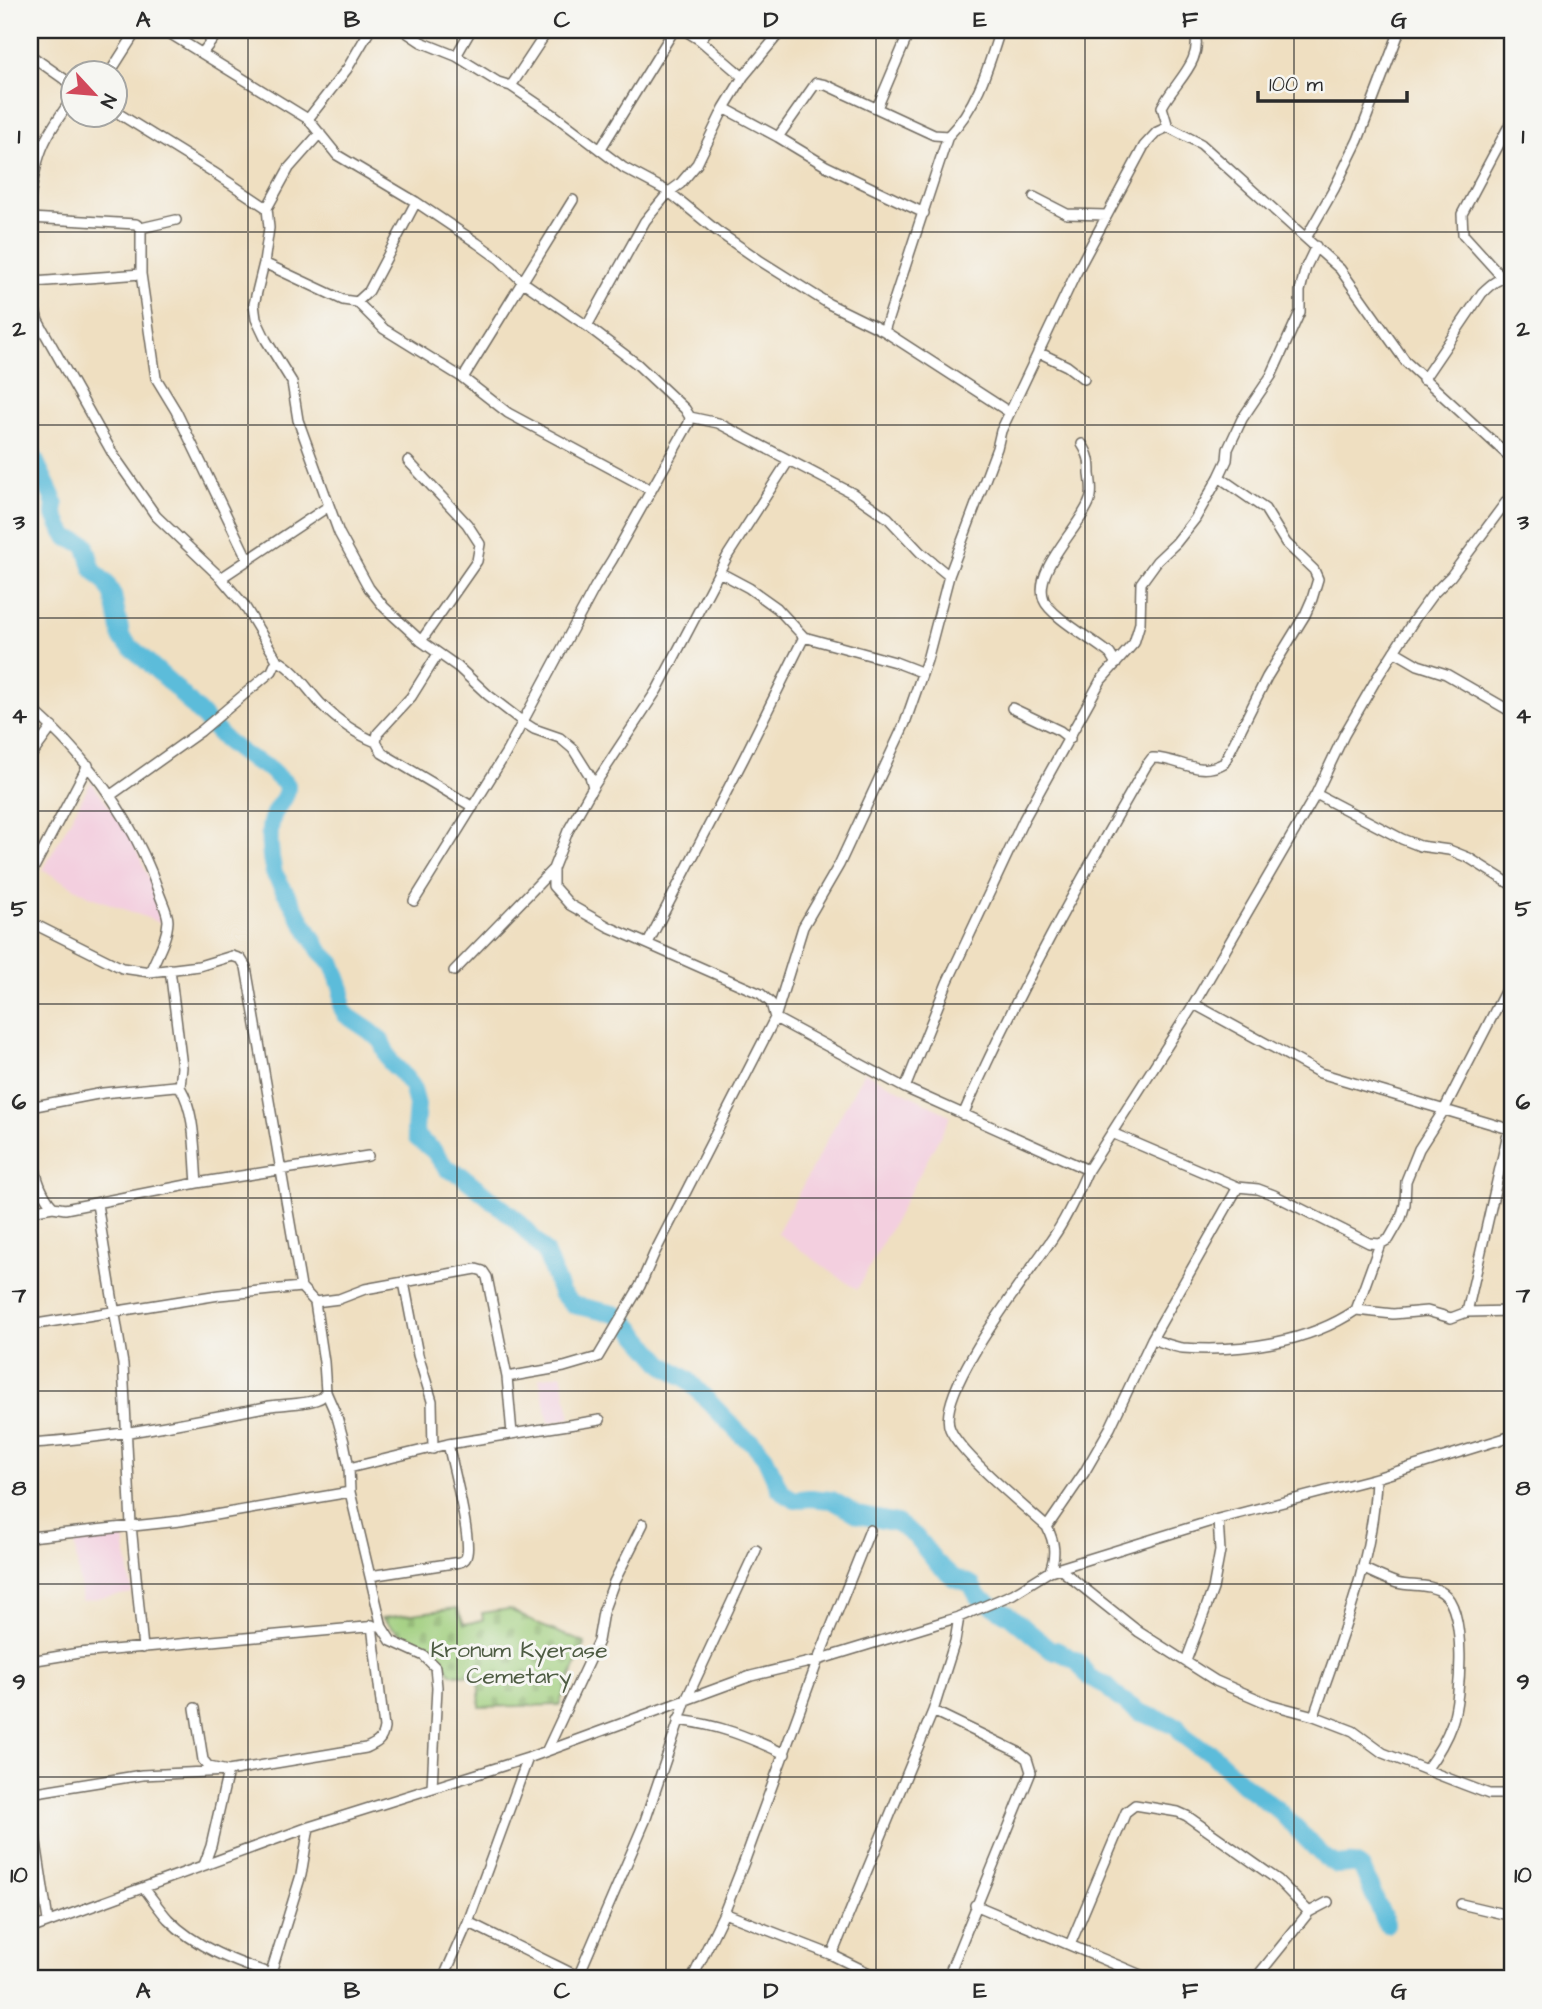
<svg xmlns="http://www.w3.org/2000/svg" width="1542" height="2009" font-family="'Architects Daughter',sans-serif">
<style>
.built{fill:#f3cfdf}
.cemetery{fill:url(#cemetery-stones);stroke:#657c54;stroke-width:2}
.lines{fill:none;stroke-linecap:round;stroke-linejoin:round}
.river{stroke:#5cbcda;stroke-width:18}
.street-casing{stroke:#706a60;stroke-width:12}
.street{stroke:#fff;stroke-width:9}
.grid{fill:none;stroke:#2b2b2b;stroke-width:2;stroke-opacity:0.55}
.labels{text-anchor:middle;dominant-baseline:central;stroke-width:6;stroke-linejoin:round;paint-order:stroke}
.park-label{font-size:23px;fill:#4e5c43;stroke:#f6f6f2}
.neatline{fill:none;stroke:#2b2b2b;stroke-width:2.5}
.grid-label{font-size:23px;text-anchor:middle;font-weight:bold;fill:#2b2b2b}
</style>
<defs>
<pattern id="cemetery-stones" width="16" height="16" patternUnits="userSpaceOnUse" patternTransform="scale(1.75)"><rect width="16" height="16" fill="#9fce7c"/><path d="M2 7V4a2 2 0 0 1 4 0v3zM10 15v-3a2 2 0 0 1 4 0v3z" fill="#89b16b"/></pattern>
</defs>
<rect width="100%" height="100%" fill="#f6f6f2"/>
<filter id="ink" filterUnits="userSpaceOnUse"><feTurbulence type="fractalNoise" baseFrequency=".0143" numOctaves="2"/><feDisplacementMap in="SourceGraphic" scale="14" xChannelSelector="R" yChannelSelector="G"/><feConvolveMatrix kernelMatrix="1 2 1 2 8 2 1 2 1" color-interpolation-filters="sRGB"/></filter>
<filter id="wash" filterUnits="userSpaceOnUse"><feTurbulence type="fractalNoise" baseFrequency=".00686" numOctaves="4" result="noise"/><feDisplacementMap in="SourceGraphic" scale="28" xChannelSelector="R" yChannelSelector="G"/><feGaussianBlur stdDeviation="1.57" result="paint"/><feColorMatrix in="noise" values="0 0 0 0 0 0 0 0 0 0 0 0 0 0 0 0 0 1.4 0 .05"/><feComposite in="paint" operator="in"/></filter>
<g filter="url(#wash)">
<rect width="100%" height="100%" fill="#efdfc1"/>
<path class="built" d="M91 782 129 833 151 883 161 923 89 896 43 870Z
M864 1072 951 1116 857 1290 777 1233Z
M561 1374 571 1418 549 1423 539 1378Z
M123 1532 132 1593 82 1601 74 1540Z"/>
<path class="cemetery" d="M457 1608 464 1624 483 1620 482 1613 509 1609 537 1624 585 1643 559 1705 480 1707 478 1676 451 1674 440 1655 407 1640 382 1618Z"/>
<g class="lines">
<path class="river" d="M30 450 52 496 55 505 54 513 62 530 68 538 85 544 93 570 106 583 113 595 122 639 174 686 225 740 244 755 268 768 287 785C288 799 277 804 273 816 267 831 270 857 274 873L320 951 333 964 342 989V1008L346 1015 370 1031 381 1041 391 1063 400 1071 412 1086 417 1105 415 1130 417 1138 433 1150 447 1169 461 1175 517 1220 545 1252 561 1293 573 1305 615 1314 623 1318 664 1365 687 1379 741 1435 753 1443 765 1457 779 1488 786 1495 795 1500 809 1498 832 1500 858 1515 897 1523 915 1536 936 1562 954 1578 971 1584 978 1597 1010 1616 1052 1651 1056 1650 1077 1661 1089 1677 1105 1685 1116 1696 1139 1712 1177 1726 1183 1735 1200 1748 1210 1752 1243 1784 1278 1810 1324 1857 1337 1865C1349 1865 1354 1860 1363 1870L1386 1924"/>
</g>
</g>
<g filter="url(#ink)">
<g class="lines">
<g class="street-casing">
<path id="street" d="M164 30 308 119 337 155 416 202 477 243 499 259 523 282 587 326
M403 30 421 42 456 56 498 82 511 86 554 115 624 168 669 192 717 231 759 260 829 304 884 331 1009 412
M684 30 700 40 743 77
M700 40 708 30
M203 52 220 30
M30 55 74 86
M456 56 471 30
M109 74 137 30
M511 86 548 30
M724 108 778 137 816 83 826 85 934 135 948 136
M877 108 910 30
M116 112 213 172 267 208
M308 119 347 69 370 30
M1168 127 1162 107C1175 81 1205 61 1194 30
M320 133 289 168 267 208 269 228 264 263 254 304 256 319 266 340 292 382 298 420 339 533 369 588 384 607 421 641 458 667 488 695 523 722 534 729 560 738 573 749 590 776 593 787
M778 137 826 166 924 213
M600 150 674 30
M1034 197 1067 214 1106 215
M30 199C37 150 45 136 74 96
M30 218 136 224 141 228 176 220
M141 228V274L156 378 176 411 248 560
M1306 238 1334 189 1358 140 1400 30
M264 263 343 300 357 302 369 291 416 202
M1502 277 1463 234 1462 214 1512 120
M30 287 34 282 141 274
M30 291 38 321 114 456 156 516 221 578 244 605 277 660 272 671 201 731 111 795
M357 302 384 329 463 378 573 200
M884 331 948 136C977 107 988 68 1000 30
M1038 352 1067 366 1084 379
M463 378 508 413 651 490
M1423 380 1482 293C1492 283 1498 278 1512 277
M690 417 718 423 852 493 888 518 920 552 949 576
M1082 444C1089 455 1090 461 1090 474 1091 482 1093 493 1090 500 1081 527 1032 570 1044 600 1050 616 1095 641 1110 654L1116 664
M789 460 728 555 657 690 593 787 568 831 553 869V886L570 905 609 927 761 994 771 1003 775 1018 905 1088 1088 1170C1078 1192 1068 1216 1054 1236 1032 1270 934 1391 950 1429 961 1455 1024 1506 1047 1527 1055 1543 1056 1555 1050 1571
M408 461 467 524 480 544 477 561 421 641
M719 572 749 588 777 608 804 637 895 662 921 672
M221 578 329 506
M1394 651 1418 665 1446 674 1512 712
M438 654 411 697 378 733 376 742 382 753 473 807
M277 660C297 671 306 688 321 704 337 720 356 734 376 742
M30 707C87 757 133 818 158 890 161 900 168 912 168 921 167 940 157 955 150 972L122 968 30 922
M1012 708 1060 731 1070 739
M30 757 52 727
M1316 794 1402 839 1420 846 1449 850 1469 858 1512 885
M30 875 88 765
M414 901 506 753 595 587 612 560 689 423 690 417 685 409 637 364 587 326 645 221 669 192 680 184 697 164 724 108 743 77 782 30
M648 943 744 758 804 637
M170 969 182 1067 180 1087
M454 971 553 869
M150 972 199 966 232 956 241 959 246 967 301 1287 315 1302 324 1362 326 1392 337 1417 344 1442 349 1468 350 1492 382 1627 391 1641 424 1656 435 1667 437 1687 432 1788
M1512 978 1444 1110 1419 1149 1406 1181 1405 1204 1401 1218 1389 1239 1380 1244 1356 1310 1393 1314 1427 1311 1451 1318 1467 1312 1512 1311
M1194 1004 1320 1073 1509 1129 1467 1312
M905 1088 947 983 1024 819 1101 680 1134 643 1140 623 1141 583 1157 561 1176 543 1195 519 1219 477 1227 460 1228 449 1242 419 1271 376 1300 312V291L1306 267 1316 246
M30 1107 103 1093 175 1086 180 1087C196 1114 194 1152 197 1183
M963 1115C1016 995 1080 880 1146 766L1152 758C1178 757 1198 778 1224 763L1267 677 1305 615 1312 599 1318 579 1314 570 1286 543 1265 509 1219 477
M1112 1133 1238 1187 1258 1189 1274 1195 1369 1243 1380 1244
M30 1141C34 1164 36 1189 53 1207
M1088 1170 1194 1004 1316 794 1344 735 1377 678 1416 617 1432 595 1451 576 1512 494
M97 1204 123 1364 131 1525 143 1648
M30 1211 53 1207 65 1209 197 1183 368 1156
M404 1282 418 1355 432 1401 433 1449
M315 1302 339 1299 365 1289 476 1269 483 1271 487 1277 507 1377 512 1434
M30 1325 219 1295 301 1287
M1152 1339C1162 1342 1173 1347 1183 1348 1240 1352 1308 1343 1356 1310
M507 1377 564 1367 598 1357 640 1286 654 1254 775 1018 803 927 839 865 905 723 927 660 949 576 997 448 1001 431 1074 277 1144 146 1157 132 1168 127 1201 144 1340 269 1406 362 1512 459
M30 1443C111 1438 190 1422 270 1406 283 1404 308 1404 318 1399 322 1398 324 1394 326 1392
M349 1468 448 1444 600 1420
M1047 1527 1084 1473 1110 1428 1152 1339 1238 1187
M30 1537 180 1521 350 1492
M1362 1568C1373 1573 1385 1579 1397 1583 1412 1587 1430 1583 1443 1593 1467 1610 1461 1697 1452 1723 1446 1740 1437 1755 1426 1770
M1060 1569 1139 1632 1216 1681 1269 1704 1314 1716 1353 1731 1383 1753 1460 1783 1489 1794H1512
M370 1576 460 1562C464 1560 466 1560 467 1554 471 1536 453 1466 448 1444
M30 1661 79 1653 377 1626
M1186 1661 1213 1589 1220 1551 1218 1519
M195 1708 203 1760 209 1767 228 1771 211 1846 204 1865
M933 1711 1018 1752 1027 1759 1031 1772 947 1979
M1314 1716C1340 1639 1374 1560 1376 1478
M678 1720C720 1725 746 1736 785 1754
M547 1750 598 1641 603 1612 614 1582 643 1524
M30 1793 142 1775 228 1771 366 1748C377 1743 382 1741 384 1728L372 1625
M30 1803 48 1921
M144 1888C152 1898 159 1909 168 1919 195 1947 235 1962 271 1974
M1461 1904 1512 1916
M975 1905 1150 1979
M724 1913 832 1955 881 1979
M468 1922 581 1978
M30 1929 309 1827 528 1758 751 1676 818 1660 959 1617 1013 1594 1050 1571 1218 1519 1376 1478 1512 1436
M1070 1945 1126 1812 1135 1805 1178 1812 1187 1816 1278 1880 1309 1912
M832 1955 933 1711 955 1641 959 1617
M578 1977 645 1821 686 1700 756 1550
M269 1979 301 1875 309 1827
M443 1979 468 1922 528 1758
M692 1979 724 1913 746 1857 818 1660 870 1530
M1255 1979 1309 1912 1328 1902"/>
</g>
<use href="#street" class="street"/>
</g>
</g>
<path class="grid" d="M248 30V1979M457 30V1979M666 30V1979M876 30V1979M1085 30V1979M1294 30V1979M30 232H1512M30 425H1512M30 618H1512M30 811H1512M30 1004H1512M30 1198H1512M30 1391H1512M30 1584H1512M30 1777H1512"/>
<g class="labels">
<g class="park-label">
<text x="519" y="1650">Kronum Kyerase<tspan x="519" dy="26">Cemetary</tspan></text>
</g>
</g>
<rect width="1542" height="2009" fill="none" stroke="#f6f6f2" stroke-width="77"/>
<g transform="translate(94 94) rotate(116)"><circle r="33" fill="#f6f6f2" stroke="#a5a5a2" stroke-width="2"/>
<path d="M0-5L12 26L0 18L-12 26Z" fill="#d1495b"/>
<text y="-10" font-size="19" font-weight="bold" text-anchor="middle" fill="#2b2b2b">N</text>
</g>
<path d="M1258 91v10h149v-10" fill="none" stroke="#2b2b2b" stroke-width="3.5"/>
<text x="1269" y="91" font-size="21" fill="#2b2b2b" stroke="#f6f6f2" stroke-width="5" paint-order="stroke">100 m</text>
<rect x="38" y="38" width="1466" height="1932" class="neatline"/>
<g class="grid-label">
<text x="143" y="27">A</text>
<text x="352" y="27">B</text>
<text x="562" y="27">C</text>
<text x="771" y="27">D</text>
<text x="980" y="27">E</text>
<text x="1190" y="27">F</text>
<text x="1399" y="27">G</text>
<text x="19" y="143">1</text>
<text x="1523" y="143">1</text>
<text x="19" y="336">2</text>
<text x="1523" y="336">2</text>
<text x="19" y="529">3</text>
<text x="1523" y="529">3</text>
<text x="19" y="723">4</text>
<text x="1523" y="723">4</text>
<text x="19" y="916">5</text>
<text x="1523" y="916">5</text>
<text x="19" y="1109">6</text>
<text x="1523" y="1109">6</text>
<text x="19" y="1302">7</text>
<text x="1523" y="1302">7</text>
<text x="19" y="1495">8</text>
<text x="1523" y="1495">8</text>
<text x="19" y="1689">9</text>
<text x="1523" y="1689">9</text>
<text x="19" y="1882">10</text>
<text x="1523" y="1882">10</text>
<text x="143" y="1998">A</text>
<text x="352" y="1998">B</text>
<text x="562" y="1998">C</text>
<text x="771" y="1998">D</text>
<text x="980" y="1998">E</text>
<text x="1190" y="1998">F</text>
<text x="1399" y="1998">G</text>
</g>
</svg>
